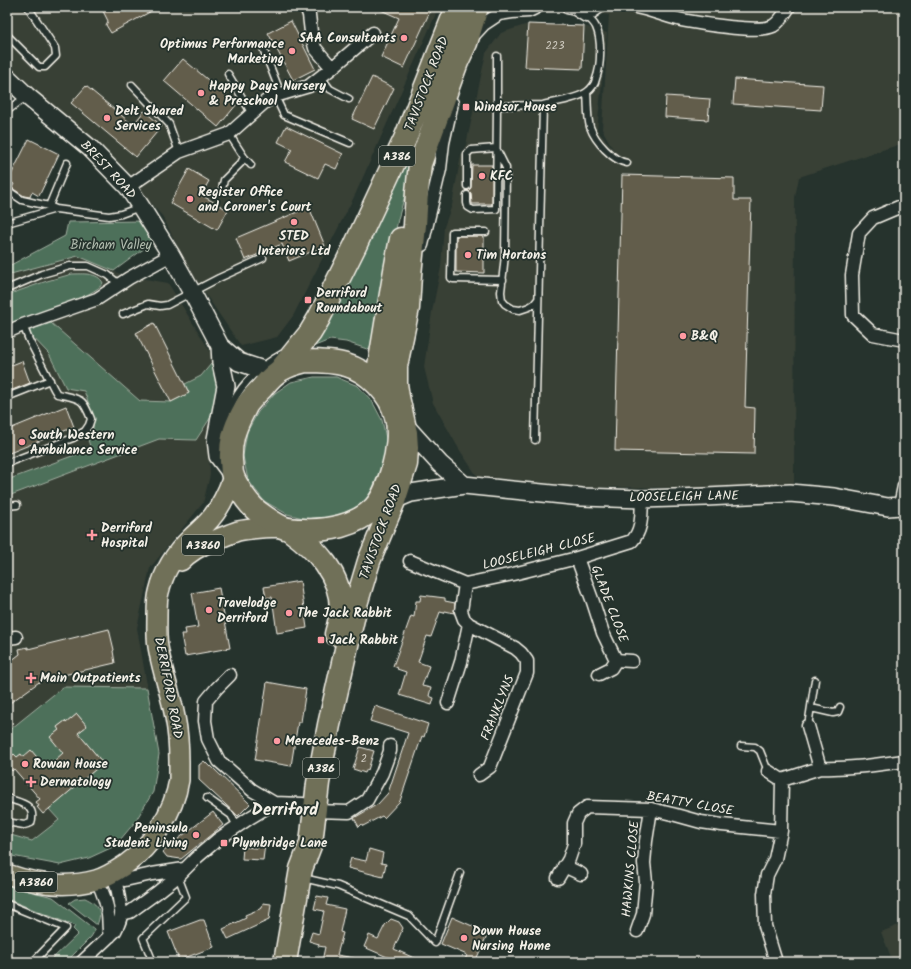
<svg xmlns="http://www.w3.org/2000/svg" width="911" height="969" font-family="Kalam,sans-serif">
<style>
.built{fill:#384036}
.green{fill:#4e6f5a;stroke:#a1b0a1}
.building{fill:#625d4b;stroke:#f4f1e8}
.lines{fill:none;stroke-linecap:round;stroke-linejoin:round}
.lane-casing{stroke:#f4f1e8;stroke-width:9}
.street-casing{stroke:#f4f1e8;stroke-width:15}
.secondary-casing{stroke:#f4f1e8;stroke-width:20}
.primary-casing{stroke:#f4f1e8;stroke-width:22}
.highway-casing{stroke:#f4f1e8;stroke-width:25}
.lane{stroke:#26332d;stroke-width:6}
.street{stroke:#26332d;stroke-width:12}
.secondary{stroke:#26332d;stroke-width:17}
.primary{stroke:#706f59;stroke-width:19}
.highway{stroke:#706f59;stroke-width:22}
.poi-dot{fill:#ff9aa2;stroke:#26332d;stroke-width:1.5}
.labels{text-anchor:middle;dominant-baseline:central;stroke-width:3.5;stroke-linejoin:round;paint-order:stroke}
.number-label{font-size:11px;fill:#d0ccc1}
.shield{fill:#26332d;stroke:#b6b8b0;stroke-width:1}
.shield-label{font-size:12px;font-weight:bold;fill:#f4f1e8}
.poi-label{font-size:13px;font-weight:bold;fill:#f4f1e8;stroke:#26332d;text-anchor:start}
.street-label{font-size:13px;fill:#f4f1e8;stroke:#26332d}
.park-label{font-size:13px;fill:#b2bdaf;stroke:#26332d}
.district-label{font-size:17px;font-weight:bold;fill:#f4f1e8;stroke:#26332d}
</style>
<rect width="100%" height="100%" fill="#26332d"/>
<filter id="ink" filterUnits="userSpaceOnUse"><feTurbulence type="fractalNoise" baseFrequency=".025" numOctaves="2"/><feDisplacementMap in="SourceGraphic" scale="8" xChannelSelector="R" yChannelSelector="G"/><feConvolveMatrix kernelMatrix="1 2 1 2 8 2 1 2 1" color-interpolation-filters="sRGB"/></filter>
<g filter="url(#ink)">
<path class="built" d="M7 7H437L435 16 355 195 293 316 277 337 241 346 189 270 163 217 118 167 7 79Z
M535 7H904V143L799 177 795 197 794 484 697 488 583 487 477 476 459 449 433 403 424 367 432 312 441 267 444 227 452 205 461 155 466 145 486 53 501 33 528 24 584 26 607 33 597 130 613 149 602 129 609 15Z
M78 256 123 275 168 283 213 356 208 424 210 475 203 503 150 568 137 628 159 754 153 792 135 822 115 846 89 858 60 865 7 855V275Z
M904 923V962H893L881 932Z"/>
<path class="green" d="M418 139 410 178 398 219 373 351 346 342 330 340 307 349 342 298Z
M143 221 153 242 114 271 78 256 7 275V267L65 236 68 222Z
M72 274C82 274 98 272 103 283 97 296 24 320 7 327V295L47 281Z
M51 323 140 401 171 402 189 393 185 384 201 376 216 358 218 406 196 440 159 439 11 495H7V480L91 449 88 440 93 429V415L84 391 66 388 49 354 27 331Z
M314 377H336L358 386 372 401 382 420 387 443 384 465 375 486 362 504 336 517 311 520 287 514 264 501 248 480 243 456 247 432 258 412 275 393 291 382Z
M63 687 147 688 159 754 153 792 135 822 115 846 89 858 60 865 12 856 7 854V834L32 841 59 820 49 809 103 763 78 733 87 726 77 714 66 723 65 721 57 727 59 730 50 737 73 764 52 763 46 768 23 757 21 754 17 757 14 754 7 760V732Z
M9 886 53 897 94 929V932L91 937 66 962H49L78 934 73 929 75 926 7 899V891Z
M85 898C98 904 103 911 97 925L69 903 75 899Z"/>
<path class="building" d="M101 7H159L111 33 106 25 108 21Z
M374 7H432L404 68 381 57 399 18Z
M291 21 315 69 293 80 268 33Z
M528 24 584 26 582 69 525 67Z
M183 59 237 104 218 127 164 81Z
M372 77 394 88 374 129 352 119Z
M735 79 823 85 821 110 733 104Z
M86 86 133 125 144 111 162 126 136 157 71 103Z
M666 96 710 99 708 120 665 117Z
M286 126 343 154 336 169 325 164 318 178 285 162 292 149 278 142Z
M29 139 59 154 39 196 32 192 30 197 24 196 12 188 14 184 8 181Z
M472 165H492V204H472L471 193 469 191H465V190H469L471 188Z
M189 169 209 181 201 195 228 210 217 230 170 203Z
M622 175 734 178V200H751L745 407 755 408 754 454 615 451Z
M309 207 325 246 289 261 282 244 245 260 236 238Z
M456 236H482V237H484V273L456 272Z
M154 323 189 393 171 402 136 333Z
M22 361 30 383 7 392V367Z
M66 406 74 427 7 454V430Z
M300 581 307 628 277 633 272 597 266 598 264 587Z
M219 588 230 648 185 656 181 634H186L185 629 198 627 192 593Z
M421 595 445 598V601L455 603 454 613 445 611 444 613 440 612 431 637 427 636 418 662 429 666 422 686 431 688 429 696 434 698 432 705 399 695 406 672 397 669 398 668 393 666 411 616 414 617 416 601H420Z
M109 629 114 650 113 651 115 663 42 680 7 705V664L20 654 19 649 28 647V649Z
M267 682 306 689 301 722H298L291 766 255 760Z
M375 706 428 724 424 737 422 736 400 801 384 818 382 816 363 826 362 824 359 827 354 818 378 804 388 793 408 733 370 721Z
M77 714 87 726 78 733 103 763 43 814 37 807 39 806 36 802 40 799 14 769 12 771 7 765V760L14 754 17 757 21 754 23 757 31 750 46 768 63 753 50 737 59 730 57 727 65 721 66 723Z
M360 747 374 751 368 770 367 769 365 773 353 769Z
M204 761 210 767 211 766 250 804 238 816 199 780V765Z
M213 812 223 825 181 859 167 857 163 852 170 846H169Z
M256 843 265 844 263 860 242 859 243 847 256 848Z
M369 849 383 853 381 863 386 864 383 877 348 868 351 858 366 861Z
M317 896 328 898 326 905 345 909 340 932 343 933 337 955 354 958V962H328L322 961 325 947 318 946 319 944 309 941 312 932 319 934 324 911 314 909Z
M263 903 271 904 269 920 228 939 223 929 246 918 245 915 262 908Z
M452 917 488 933 475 962H464L467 955 441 944Z
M391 919 399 922 403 928 394 949 423 962H399L364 947 369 935 378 939 385 925Z
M200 920H204L214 947 179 960 168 932Z"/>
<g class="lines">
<g class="lane-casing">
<path id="lane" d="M7 35 39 67H45L56 56 55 48 28 7
M264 51 281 94
M497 56V106L543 105
M228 74 252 114
M321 77 330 89 349 99
M132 85 169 124 179 152
M587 92C588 103 587 116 590 127 595 141 613 161 627 163
M275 96 284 115 350 143
M7 111 27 96
M229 134 244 157 251 165
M496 148 506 168 505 255 501 292 502 300 505 304 513 309 520 310 529 307 534 304 538 299
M467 186V154L471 150 496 148
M222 189 224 180 241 163 244 157
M7 190 22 200 49 206 56 209
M467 195V203L468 207 473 210 496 209 497 106
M49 206 67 163
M7 223 56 209 109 216 121 214 140 207
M486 232H452L451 278 453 279 503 280
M7 289 42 274 70 266H88L108 275 119 284
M123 314 148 304 160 306 167 305 219 278 263 258
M7 397 50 380
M227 421C229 415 230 408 233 402 243 382 262 365 282 354
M535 440 543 105C555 102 577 99 587 92 591 89 595 84 596 79 601 66 602 40 596 27 594 23 590 19 586 16
M7 463 73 438 85 431 89 425 91 419C89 414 86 406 82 402 77 397 65 396 57 394L54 389 29 340 23 325
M7 506 17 505
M811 708 833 713 838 712 840 707
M808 726 815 680
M741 746 755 747 760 751 768 771
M7 798C20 803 37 804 31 823L24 825 7 822
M207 798 231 815 237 826
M303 878 338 886 409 916 435 943 460 873
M7 904 66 928 33 962
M153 962 143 938 186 897 178 876"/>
</g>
<g class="street-casing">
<path id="street" d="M306 7 309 15 311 32 315 48 332 68
M567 7 575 9 586 16 599 7
M636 7C653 10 669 18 687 21 704 24 759 33 773 26 780 22 784 14 789 7
M472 37 484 24 499 14 512 12 529 11 537 7
M128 187 179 152 229 134 265 102 275 96 309 86 332 68 373 33
M904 206 899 207 873 218 859 233 852 275 853 315 873 334 904 340
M422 245 440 169 443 143 452 103
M7 332 23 325 97 299 129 278 171 255
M900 506 904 486
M577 558 593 602 603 633 616 660
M410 561 465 584 513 574 577 558 632 541C643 529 641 514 642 499
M465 584 461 611 464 619 469 624 515 648 521 653 527 661V673L490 767 479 775
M7 638 16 637
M599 674 611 668 616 660 632 661
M230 675 217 688 206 701 205 721 208 739 219 761 252 790 274 803 303 804
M448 703 461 662 469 624
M820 768C848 769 876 765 904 761
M768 771 782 780
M314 811 349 812 367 800 382 773 390 751V746
M564 866 581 874
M113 873 121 879 125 880 152 874 184 869
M558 878 569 859 574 844V823L578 814 587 807 651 809 672 814 701 822 722 825 781 831
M97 880C102 891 107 902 108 914 109 921 108 929 110 936
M121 914 130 912 159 891 178 876 196 858 217 840 251 817 274 803
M637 931 643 914 646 882 644 863 646 841 651 809
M82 962 115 931C118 925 122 918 121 911L118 892 113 873
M776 962 765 926 764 894 767 875 775 859 781 831 782 780 820 768 808 726"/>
</g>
<g class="secondary-casing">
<path id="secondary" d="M7 77 27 96 90 148 128 187 141 207 171 255 195 298 220 346 239 362 275 374
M220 346 221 363 226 386 216 439 218 456 233 476
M403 423 440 464 464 485
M387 503 411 493 464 485 582 497 642 499 706 497 790 493 834 497 888 507 900 506 904 508"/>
</g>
<g class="primary-casing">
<path id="primary" d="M181 561C190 551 200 546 212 541 221 538 229 534 238 531 252 528 267 528 282 527
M7 874C35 884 67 888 96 880 107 877 116 871 125 865 152 846 174 812 179 780 179 774 179 768 179 762 179 746 178 732 175 717 171 695 163 674 159 652 156 640 157 628 157 616 157 608 157 599 159 592 164 571 175 553 191 538 198 531 206 525 212 517 222 505 228 491 233 477"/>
</g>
<g class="highway-casing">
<path id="highway" d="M306 361C319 361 333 361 346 365 368 371 391 394 396 417 400 431 397 453 393 467 389 481 384 498 374 508 356 526 327 531 303 530 296 530 289 530 282 527 273 523 265 517 257 511 250 505 245 498 240 490 238 486 234 481 233 476 231 472 232 466 231 461 230 442 234 429 243 412 245 409 246 405 249 402 253 397 257 393 261 389 267 382 273 374 281 370 289 365 298 363 306 361Z
M281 369 310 333 319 318 355 246 405 139 457 7
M376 382C385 335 391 287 401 239
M290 530C316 549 341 574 341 609 341 617 338 626 336 634
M285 962 301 869 311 843 318 783 329 725 357 601 369 561 394 501 406 464 407 448 406 433 398 397 396 384V366L408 308 410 275 415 225 417 192 420 164 457 62 466 43 477 7"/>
</g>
<use href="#lane" class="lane"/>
<use href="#street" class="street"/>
<use href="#secondary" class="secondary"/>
<use href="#primary" class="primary"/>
<use href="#highway" class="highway"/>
</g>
</g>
<g class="poi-dot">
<circle cx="404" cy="38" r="4"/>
<circle cx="292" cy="51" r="4"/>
<circle cx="201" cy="93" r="4"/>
<rect x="462" y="103" width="8" height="8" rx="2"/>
<circle cx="107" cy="118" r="4"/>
<circle cx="482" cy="176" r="4"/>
<circle cx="190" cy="199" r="4"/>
<circle cx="294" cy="222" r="4"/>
<circle cx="468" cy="255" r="4"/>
<rect x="304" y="296" width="8" height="8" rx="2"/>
<circle cx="683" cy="336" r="4"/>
<circle cx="22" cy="442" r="4"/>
<path d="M90 529h4v4h4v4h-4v4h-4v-4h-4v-4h4z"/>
<circle cx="209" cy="610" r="4"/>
<circle cx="289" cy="613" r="4"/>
<rect x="317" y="636" width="8" height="8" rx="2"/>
<path d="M29 672h4v4h4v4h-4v4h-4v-4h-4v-4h4z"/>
<circle cx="277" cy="741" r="4"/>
<circle cx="25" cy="764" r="4"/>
<path d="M29 776h4v4h4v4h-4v4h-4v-4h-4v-4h4z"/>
<circle cx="196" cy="835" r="4"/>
<rect x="220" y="839" width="8" height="8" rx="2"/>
<circle cx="464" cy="938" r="4"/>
</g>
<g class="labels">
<g class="number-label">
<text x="555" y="46">223</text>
<text x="364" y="759">2</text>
</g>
<g class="shield">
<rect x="379" y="146" width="36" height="20" rx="3"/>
<rect x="182" y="535" width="42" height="20" rx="3"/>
<rect x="303" y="758" width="36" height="20" rx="3"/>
<rect x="15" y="872" width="42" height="20" rx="3"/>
</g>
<g class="shield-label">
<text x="397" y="156">A386</text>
<text x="203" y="545">A3860</text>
<text x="321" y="768">A386</text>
<text x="36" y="882">A3860</text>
</g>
<g class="poi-label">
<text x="396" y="38" text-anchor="end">SAA Consultants</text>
<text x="284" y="44" text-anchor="end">Optimus Performance<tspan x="284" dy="15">Marketing</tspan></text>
<text x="209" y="86">Happy Days Nursery<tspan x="209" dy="15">&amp; Preschool</tspan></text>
<text x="474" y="107">Windsor House</text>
<text x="115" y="111">Delt Shared<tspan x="115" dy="15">Services</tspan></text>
<text x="490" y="176">KFC</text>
<text x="198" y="192">Register Office<tspan x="198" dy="15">and Coroner's Court</tspan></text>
<text x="294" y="236" text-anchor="middle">STED<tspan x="294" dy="15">Interiors Ltd</tspan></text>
<text x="476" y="255">Tim Hortons</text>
<text x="316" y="293">Derriford<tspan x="316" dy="15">Roundabout</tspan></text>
<text x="691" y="336">B&amp;Q</text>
<text x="30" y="435">South Western<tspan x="30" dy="15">Ambulance Service</tspan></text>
<text x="101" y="528">Derriford<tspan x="101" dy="15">Hospital</tspan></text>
<text x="217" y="603">Travelodge<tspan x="217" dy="15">Derriford</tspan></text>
<text x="297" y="613">The Jack Rabbit</text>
<text x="329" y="640">Jack Rabbit</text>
<text x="40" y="678">Main Outpatients</text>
<text x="285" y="741">Merecedes-Benz</text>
<text x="33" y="764">Rowan House</text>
<text x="40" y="782">Dermatology</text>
<text x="188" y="828" text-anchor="end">Peninsula<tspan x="188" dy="15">Student Living</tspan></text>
<text x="232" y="843">Plymbridge Lane</text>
<text x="472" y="931">Down House<tspan x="472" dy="15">Nursing Home</tspan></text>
</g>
<g class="street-label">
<text transform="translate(427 84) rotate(-69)">TAVISTOCK ROAD</text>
<text transform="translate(108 170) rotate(47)">BREST ROAD</text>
<text transform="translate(684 497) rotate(-1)">LOOSELEIGH LANE</text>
<text transform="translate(381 532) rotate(-70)">TAVISTOCK ROAD</text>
<text transform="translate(539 552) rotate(-14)">LOOSELEIGH CLOSE</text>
<text transform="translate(609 604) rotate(69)">GLADE CLOSE</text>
<text transform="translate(168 688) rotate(79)">DERRIFORD ROAD</text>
<text transform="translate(498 708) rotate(-68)">FRANKLYNS</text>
<text transform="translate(690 804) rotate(10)">BEATTY CLOSE</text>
<text transform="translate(631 869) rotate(-85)">HAWKINS CLOSE</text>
</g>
<g class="park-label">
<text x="111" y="245">Bircham Valley</text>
</g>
<g class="district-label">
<text x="285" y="810">Derriford</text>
</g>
</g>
<rect width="911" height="969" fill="none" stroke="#26332d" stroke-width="24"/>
<rect x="12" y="12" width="887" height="945" fill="none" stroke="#f4f1e8" stroke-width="1.5" filter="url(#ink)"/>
</svg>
